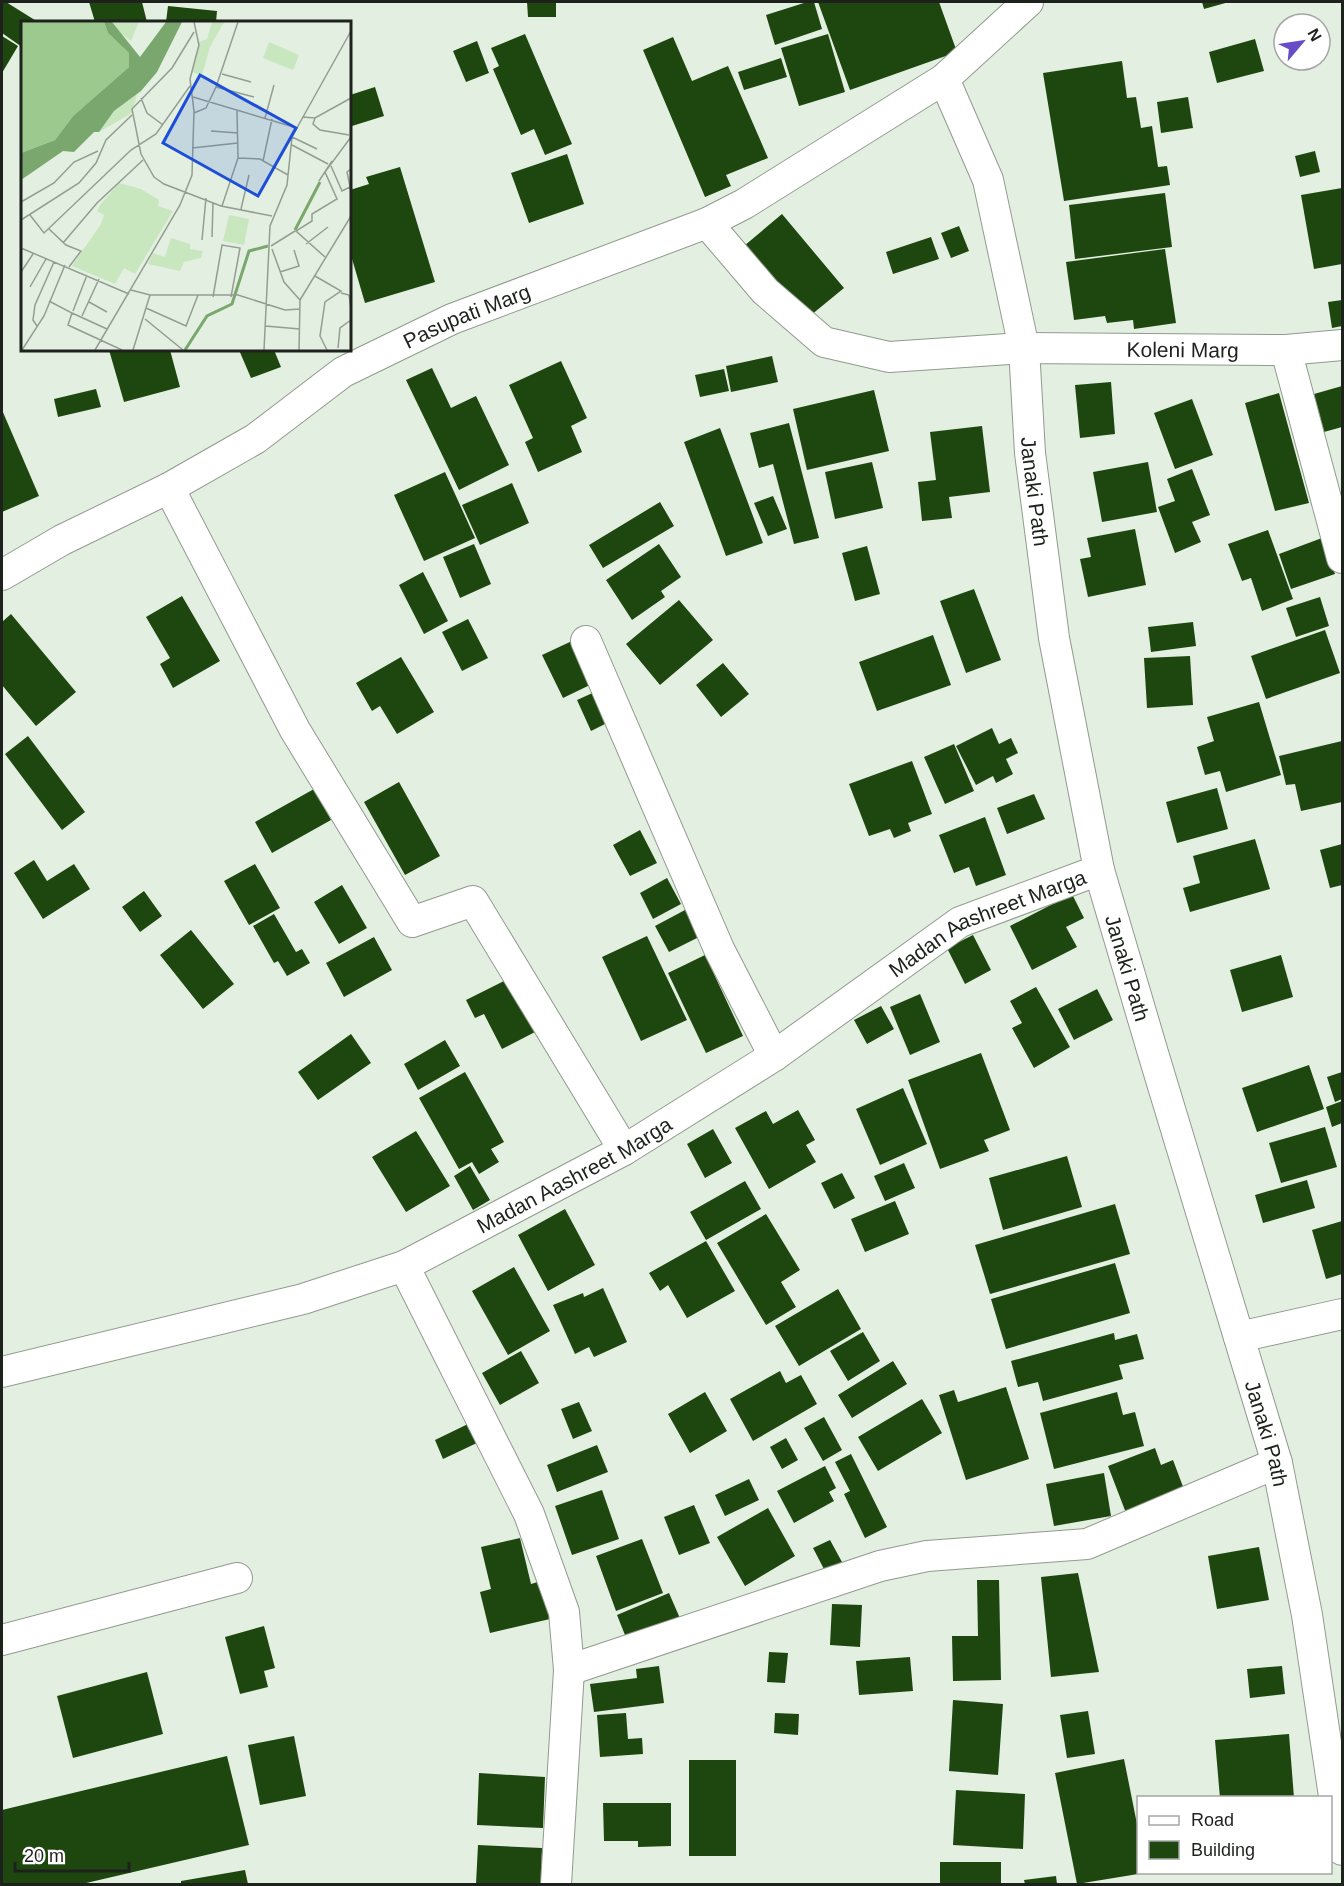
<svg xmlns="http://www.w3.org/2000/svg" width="1344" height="1886" font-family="Helvetica,sans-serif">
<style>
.building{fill:#1e4710}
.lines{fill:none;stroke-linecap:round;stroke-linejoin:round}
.street-casing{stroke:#909b8d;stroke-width:32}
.street{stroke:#fff;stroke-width:30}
.labels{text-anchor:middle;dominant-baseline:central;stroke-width:6;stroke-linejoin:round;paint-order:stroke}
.street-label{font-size:21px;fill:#1e221d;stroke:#fff}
.inset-river{fill:none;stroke:#7aa76d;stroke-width:3}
.inset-road{fill:none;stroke:#949d92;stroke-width:1.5}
.view{fill:#1d4ed8;fill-opacity:0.15;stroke:#1d4ed8;stroke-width:3}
.inset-edge{fill:none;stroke:#1e221d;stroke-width:3}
</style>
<rect width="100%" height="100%" fill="#e3efe0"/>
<path class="building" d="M2 2H6L38 22H22V47L2 33Z
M89 2H142L147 22H95Z
M527 2H556V17H528Z
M807 2H814L822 29 775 45 766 15Z
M818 2H939L957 52 850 90Z
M1202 2H1229L1204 9Z
M168 6 217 11 216 22H166Z
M525 34 572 144 545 155 534 129 521 135 493 69 499 66 491 48Z
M828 34 845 92 799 106 781 48Z
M2 36 18 46 2 73Z
M673 37 692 81 728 66 768 158 726 175 731 186 705 197 643 50Z
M1255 39 1264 71 1217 83 1209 52Z
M477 41 489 73 466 82 453 51Z
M781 58 787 77 744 90 738 72Z
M1122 61 1127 98 1136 97 1141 128 1152 126 1158 167 1167 166 1170 185 1064 201 1043 73Z
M375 87 384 116 352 126 350 116V95Z
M1188 97 1193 128 1161 133 1157 102Z
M1315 151 1320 172 1300 177 1295 156Z
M567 154 584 204 529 223 511 173Z
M400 167 435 282 365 303 350 252V190L369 184 366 177Z
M1342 188V264L1314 269 1301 195Z
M1165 193 1172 247 1075 259 1069 205Z
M782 214 844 288 805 320 744 246Z
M959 226 969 251 951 258 941 233Z
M931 237 939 259 893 274 886 252Z
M1165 249 1176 323 1134 329 1133 320 1107 323 1105 316 1074 320 1066 262Z
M1342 300V326L1332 328 1328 302Z
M109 350H170L180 387 124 402Z
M239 350H274L281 367 251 378Z
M772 356 778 382 731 392 726 366Z
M561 361 587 418 571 426 582 452 538 472 525 442 533 438 509 385Z
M432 368 451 408 476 396 509 465 459 490 406 380Z
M724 369 729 391 700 397 695 375Z
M1111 382 1115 434 1080 438 1075 385Z
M1342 386V427L1324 432 1314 394Z
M96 389 101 407 58 417 54 399Z
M874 390 889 451 807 470 793 409Z
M1279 393 1309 503 1275 511 1245 403Z
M1192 399 1213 455 1175 469 1154 413Z
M2 410 39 496 2 512Z
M789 423 819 538 794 544 773 464 759 468 750 433Z
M982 426 990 492 949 497 952 518 922 521 918 482 936 480 930 432Z
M720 428 763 543 726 556 684 442Z
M872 462 883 508 835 519 825 472Z
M1148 462 1157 512 1102 522 1093 472Z
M1192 469 1210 515 1192 522 1201 542 1175 553 1158 507 1175 501 1167 479Z
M445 472 475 538 424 561 394 495Z
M512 483 529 523 480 545 462 505Z
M773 496 787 529 768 536 754 503Z
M660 502 674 526 603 568 589 545Z
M1135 529 1146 585 1088 597 1080 559 1091 557 1087 538Z
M1268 530 1293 599 1262 611 1251 578 1242 581 1228 544Z
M1322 538 1335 574 1291 589 1279 554Z
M474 544 491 584 460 598 443 557Z
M659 544 681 577 661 591 665 597 632 620 606 580Z
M867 546 880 594 855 601 842 553Z
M423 572 448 621 424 634 399 585Z
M974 589 1001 660 966 673 940 601Z
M182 596 220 661 173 688 160 664 170 658 146 617Z
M1320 597 1329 626 1296 637 1286 608Z
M679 600 713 640 660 685 626 644Z
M11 614 76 692 36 726 2 685V622Z
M468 619 488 658 462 671 442 632Z
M1193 622 1196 646 1151 652 1148 627Z
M1325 630 1340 673 1266 699 1251 656Z
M933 635 951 685 877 711 859 662Z
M572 641 592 684 563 698 542 655Z
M1190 656 1193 705 1147 708 1144 658Z
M401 657 434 712 397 734 380 706 372 711 356 683Z
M723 663 749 694 721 717 696 685Z
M597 691 611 721 591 731 577 700Z
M1259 702 1281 775 1226 792 1220 771 1205 775 1197 747 1214 741 1207 717Z
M992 728 999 744 1011 738 1018 753 1006 759 1013 774 996 783 993 776 976 785 956 746Z
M28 736 85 812 62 830 5 754Z
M1342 741V802L1301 811 1295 784 1286 785 1279 756Z
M954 744 974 791 945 804 924 757Z
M912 761 932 814 908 823 911 831 894 838 890 829 869 836 849 784Z
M399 782 440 856 405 875 364 802Z
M1217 788 1228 829 1177 843 1166 802Z
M314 789 331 820 272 853 255 822Z
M1034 794 1045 819 1007 834 997 808Z
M985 817 1006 875 976 886 969 867 954 873 939 835Z
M640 830 657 863 630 876 613 845Z
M1255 839 1270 889 1190 912 1183 888 1200 883 1193 856Z
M1342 844V885L1330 888 1320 850Z
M34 860 47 881 74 864 90 889 43 919 14 873Z
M255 864 280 908 249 925 224 881Z
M667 878 681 904 653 919 640 893Z
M342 885 367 928 339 944 314 902Z
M144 891 162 916 140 932 122 907Z
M1072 894 1084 918 1066 927 1077 947 1032 970 1010 926Z
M685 910 699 937 669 952 655 926Z
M274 914 296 952 302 949 310 963 287 976 278 961 274 963 253 926Z
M191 930 234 984 203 1009 160 955Z
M973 935 991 970 965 984 947 948Z
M647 936 687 1020 641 1041 602 957Z
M374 937 392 970 344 997 326 963Z
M705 955 743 1036 706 1053 668 973Z
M1281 955 1293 997 1242 1012 1230 970Z
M508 979 535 1032 502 1049 484 1014 475 1018 466 1000Z
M1036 987 1070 1047 1034 1068 1012 1028 1022 1023 1010 1001Z
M1097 989 1113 1020 1074 1040 1058 1009Z
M920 994 940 1042 910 1055 890 1007Z
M881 1006 894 1029 867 1044 854 1020Z
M351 1034 371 1063 318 1100 298 1072Z
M445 1040 460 1066 418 1090 404 1064Z
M981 1053 1010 1130 984 1140 989 1151 940 1169 908 1080Z
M1309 1065 1324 1109 1257 1132 1242 1088Z
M465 1072 504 1142 491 1149 499 1162 479 1174 472 1162 459 1169 419 1098Z
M1342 1072V1099L1335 1102 1327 1077Z
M903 1088 927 1144 880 1165 856 1109Z
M1342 1101V1123L1332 1127 1326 1107Z
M798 1110 815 1140 806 1145 816 1162 769 1189 735 1128 766 1111 773 1124Z
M1325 1127 1337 1167 1281 1183 1269 1143Z
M713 1129 732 1163 705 1178 687 1144Z
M416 1131 450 1186 406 1212 372 1157Z
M1067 1156 1082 1207 1003 1230 989 1178Z
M904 1163 915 1188 885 1201 874 1176Z
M470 1166 490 1200 473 1210 454 1176Z
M842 1173 855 1198 834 1209 821 1183Z
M1307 1180 1315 1208 1263 1223 1255 1195Z
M745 1181 761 1209 706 1240 690 1212Z
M895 1201 909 1234 865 1252 851 1219Z
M1115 1204 1130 1254 990 1294 975 1245Z
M565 1209 595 1265 548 1291 518 1235Z
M766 1214 800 1270 781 1282 796 1307 766 1325 717 1243Z
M1342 1221V1274L1326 1279 1312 1230Z
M706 1241 735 1291 687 1318 668 1285 660 1291 649 1273Z
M1115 1263 1130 1313 1006 1349 991 1299Z
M514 1267 550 1331 508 1355 472 1291Z
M603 1288 627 1342 594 1357 589 1347 575 1354 553 1305 583 1293 584 1297Z
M838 1289 861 1329 799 1366 775 1326Z
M863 1332 880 1361 848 1381 830 1351Z
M1114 1333 1115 1340 1137 1334 1144 1359 1119 1365 1123 1379 1043 1401 1038 1382 1018 1387 1011 1361Z
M521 1351 539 1383 500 1405 482 1373Z
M893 1361 907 1384 852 1418 838 1395Z
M780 1371 786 1383 801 1375 817 1404 753 1441 730 1399Z
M1006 1387 1029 1459 966 1480 939 1395 954 1390 958 1402Z
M705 1392 727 1431 690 1453 668 1414Z
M1117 1392 1123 1415 1135 1412 1144 1446 1054 1469 1040 1413Z
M922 1399 942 1433 878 1471 858 1437Z
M579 1402 592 1431 573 1439 561 1409Z
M824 1417 842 1450 823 1461 804 1428Z
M470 1423 479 1442 443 1459 435 1440Z
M786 1438 798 1460 782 1469 770 1447Z
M597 1445 608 1472 557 1492 547 1465Z
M1155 1448 1161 1465 1173 1460 1185 1492 1126 1513 1108 1466Z
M851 1454 887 1527 865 1538 844 1494 850 1491 835 1462Z
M825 1466 836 1488 829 1492 834 1501 794 1523 777 1491Z
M1104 1473 1111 1516 1054 1526 1046 1484Z
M749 1479 759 1500 725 1516 715 1495Z
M602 1490 619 1539 572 1555 555 1506Z
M694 1505 710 1543 679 1555 664 1517Z
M768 1508 795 1556 745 1586 717 1537Z
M520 1538 531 1584 541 1581 550 1619 490 1633 480 1592 491 1589 481 1547Z
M642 1539 663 1593 616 1611 596 1556Z
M830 1540 842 1562 825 1571 813 1548Z
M1259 1547 1269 1600 1217 1609 1208 1556Z
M1078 1573 1099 1672 1051 1677 1041 1577Z
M977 1580H999L1001 1680 953 1681 952 1636H978Z
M669 1593 682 1623 629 1645 617 1615Z
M832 1604 862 1605 860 1647 830 1645Z
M264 1626 275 1668 264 1671 268 1687 240 1694 225 1637Z
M769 1652 788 1653 785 1683 767 1682Z
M910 1657 913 1691 859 1695 856 1661Z
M659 1666 664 1703 594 1712 590 1684 637 1678 636 1669Z
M1282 1666 1285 1694 1250 1698 1247 1669Z
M147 1672 163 1734 73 1758 57 1696Z
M953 1700 1003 1704 998 1775 949 1771Z
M1088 1711 1095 1754 1067 1758 1060 1715Z
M626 1713 628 1739 642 1738 643 1754 600 1757 597 1715Z
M775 1713 799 1714 798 1735 774 1733Z
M1289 1734 1294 1798H1220L1215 1740Z
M294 1736 306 1796 260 1805 248 1745Z
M227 1756 249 1845 82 1884H2V1810Z
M1124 1759 1138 1829V1874L1077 1884 1055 1773Z
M689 1760H736V1856H689Z
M479 1773 545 1777 543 1828 477 1825Z
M956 1790 1025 1794 1023 1849 953 1845Z
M603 1803H671V1846L638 1847V1841H604Z
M478 1845 542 1848 541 1884H476Z
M940 1862H1001V1884H940Z
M245 1870 248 1884H181V1881Z
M1056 1876 1057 1884H1025L1024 1880Z"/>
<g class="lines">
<g class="street-casing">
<g id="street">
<path id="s1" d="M944 79 988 180 1024 348 1030 453 1054 638 1099 870 1153 1053 1277 1463 1307 1615 1342 1850"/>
<path id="s2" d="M707 223 765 291 824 342 889 357 1024 348 1286 350 1342 345"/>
<path d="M1286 350 1342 558"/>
<path d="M169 488 295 730 412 922 473 901 624 1150"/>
<path id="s3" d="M2 575 62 540 169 488 255 439 343 372 452 319 707 223 744 204 944 79 1028 2"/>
<path d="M586 641 719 949 774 1056"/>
<path d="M404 1266 529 1514 564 1612 569 1670 556 1884"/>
<path d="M1239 1337 1342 1314"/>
<path id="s4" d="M2 1372 303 1299 404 1266 624 1150 774 1056 960 922 1099 870"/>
<path d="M2 1640 237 1578"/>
<path d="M569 1670 880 1566 927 1556 1087 1544 1277 1463"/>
</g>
</g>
<use href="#street" class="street"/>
</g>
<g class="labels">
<g class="street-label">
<text stroke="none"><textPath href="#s3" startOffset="534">Pasupati Marg</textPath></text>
<text stroke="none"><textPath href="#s2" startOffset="528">Koleni Marg</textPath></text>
<text stroke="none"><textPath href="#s1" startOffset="426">Janaki Path</textPath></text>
<text stroke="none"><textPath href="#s4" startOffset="1095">Madan Aashreet Marga</textPath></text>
<text stroke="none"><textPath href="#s1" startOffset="912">Janaki Path</textPath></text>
<text stroke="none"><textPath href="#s4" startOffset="609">Madan Aashreet Marga</textPath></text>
<text stroke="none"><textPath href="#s1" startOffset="1398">Janaki Path</textPath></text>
</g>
</g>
<g transform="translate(21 21)">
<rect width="330" height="330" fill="#e3efe0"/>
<path d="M91 1H118L110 20 95 9ZM191 1H203L189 26 181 54 170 51 178 21 186 18ZM248 21 278 34 272 49 242 37ZM116 73 111 92 78 111 93 90ZM98 162 120 168 138 179 137 185 152 190 114 253 103 247 94 263 51 245 80 203 83 194 76 190 79 184ZM208 194 228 198 223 224 202 220ZM150 217 169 223V228L182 230 180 237 163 241 159 250 127 243 132 232 144 236Z" fill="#c8e7bf"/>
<path d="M0 1H83L87 12 108 32V46L52 95 34 119 0 132Z" fill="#9cca8e"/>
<path d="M83 1H91L119 36 145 1H161L136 51 120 70 93 90 78 111H73L53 131 42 130 0 159V132L34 119 52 95 108 46V32L87 12Z" fill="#7aa76d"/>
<path class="inset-river" d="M274 209 299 161M164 329 186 295 211 283 228 230 247 225"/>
<path class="inset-road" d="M173 11 151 47 111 88 120 133 133 156 143 163 200 185 251 195M201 53 230 61M195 66 233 76M172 76 276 107M120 77 126 92 142 104M173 92 185 87 195 66 217 1M282 96 330 10M244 97 253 64M294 97 292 103 299 109 328 114M190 110 217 112M271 116 296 128M271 124 307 143M171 127 217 122M217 137 239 138 267 154M242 140 251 98M310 145 321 170 329 166M330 148 326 151 330 170M298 160 311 140M0 181 33 162 53 141 77 130M201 185 217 137 216 90M220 188 228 154M9 194 23 212 110 129 135 113 169 65M0 199 58 162 75 142 85 119 111 94M28 208 45 224 60 230 48 246M191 216 192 182M181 219 185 177M42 222 76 182 122 139M285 223 307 206M250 225 274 210M0 227 108 273M251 228 263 261 279 279M304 236 275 210 291 200V193L316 178 304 151 330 116M0 251 12 233M259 251 278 245 273 229M294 255 320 270 304 281 299 315 306 329M9 266 25 238M110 269 129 274H217L264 289 279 288M320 272 328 274 330 287M192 276 201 224 219 227 210 276M279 279 330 195M28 280 51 292 47 304 101 329M68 281 86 291M125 287 165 305 177 274M52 290 66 254M51 292 86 308M61 295 78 258M124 298 162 329M16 305 12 299 14 284 33 241M244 305 279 308M317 327 319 307 330 299M1 329 23 295 44 244M74 329 159 184 171 154 173 90 169 58 178 24 173 1M112 329 129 274M243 329 249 205 266 164 271 116 282 96 294 97 330 77M278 329 279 279"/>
<path class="view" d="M179 54 275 107 237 175 142 122Z"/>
<rect width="330" height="330" class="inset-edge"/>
</g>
<rect width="1344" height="1886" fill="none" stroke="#1e221d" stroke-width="6"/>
<rect x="1137" y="1796" width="195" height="78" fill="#ffffff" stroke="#a5a7a5" stroke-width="1.5"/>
<rect x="1149" y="1816" width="30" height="9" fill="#ffffff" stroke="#a5a7a5" stroke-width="1.5"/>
<text x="1191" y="1826" font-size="18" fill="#1e221d">Road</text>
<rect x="1149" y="1841" width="30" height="18" fill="#1e4710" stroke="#a5a7a5" stroke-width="1.5"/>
<text x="1191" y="1856" font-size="18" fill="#1e221d">Building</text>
<g transform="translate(1302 42) rotate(61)"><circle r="28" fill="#ffffff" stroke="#a5a7a5" stroke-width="1.5"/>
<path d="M0-4.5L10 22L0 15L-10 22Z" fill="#684cc6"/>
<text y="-9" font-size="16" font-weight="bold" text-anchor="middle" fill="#1e221d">N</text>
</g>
<path d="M15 1862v9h114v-9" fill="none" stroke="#1e221d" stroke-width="3"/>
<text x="24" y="1862" font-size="18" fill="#1e221d" stroke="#ffffff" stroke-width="4.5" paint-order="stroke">20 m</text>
</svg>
